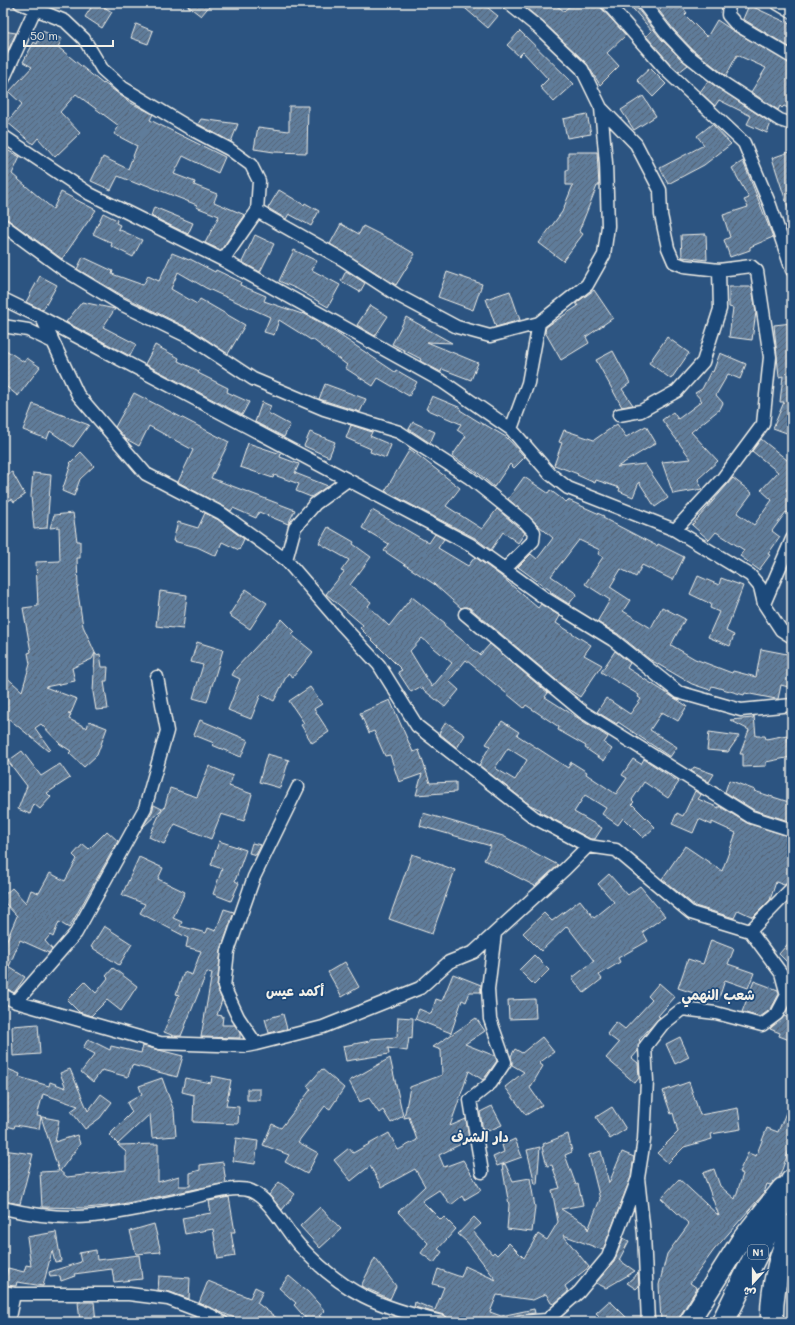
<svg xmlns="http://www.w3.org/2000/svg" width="795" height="1325" font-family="Mali,'Playpen Sans Arabic',sans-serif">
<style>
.building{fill:url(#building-hatch);stroke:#f4f1e8;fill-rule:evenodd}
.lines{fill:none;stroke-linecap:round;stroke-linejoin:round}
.street-casing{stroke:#f4f1e8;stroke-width:15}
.primary-casing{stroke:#f4f1e8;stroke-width:22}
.highway-casing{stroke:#f4f1e8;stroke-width:25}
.street{stroke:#1f4a7a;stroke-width:12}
.primary{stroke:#1f4a7a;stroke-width:19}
.highway{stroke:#1f4a7a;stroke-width:22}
.labels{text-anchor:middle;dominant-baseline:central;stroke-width:3.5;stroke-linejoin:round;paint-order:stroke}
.shield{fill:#1f4a7a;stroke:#b4bfc7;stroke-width:1}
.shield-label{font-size:9px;font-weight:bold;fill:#f4f1e8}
.district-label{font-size:14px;font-weight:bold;fill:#f4f1e8;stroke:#1f4a7a}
</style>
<defs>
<pattern id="building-hatch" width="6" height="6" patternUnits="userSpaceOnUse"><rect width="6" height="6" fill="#5e7b9a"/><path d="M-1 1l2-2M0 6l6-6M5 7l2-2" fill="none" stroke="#556474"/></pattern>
</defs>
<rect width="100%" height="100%" fill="#2c5481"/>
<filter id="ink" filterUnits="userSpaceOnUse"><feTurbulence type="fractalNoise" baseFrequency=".025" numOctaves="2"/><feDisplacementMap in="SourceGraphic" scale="8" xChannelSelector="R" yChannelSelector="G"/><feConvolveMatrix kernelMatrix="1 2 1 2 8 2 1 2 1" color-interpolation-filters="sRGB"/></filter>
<g filter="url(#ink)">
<path class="building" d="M94 3H98L112 12 102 28 85 17Z
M184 3H212L201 16Z
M459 3H482L498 16 488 28Z
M520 3H553L564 11 573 3H600L601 8 626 35 607 53 619 66 600 85 587 64 544 23Z
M628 3H636L637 8 662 40 688 65 679 72 671 65 646 36 652 31Z
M653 3H679L687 13 685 15 707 37 717 20 732 30 792 64V110L784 106 782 108 780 106 778 110 751 92 766 68 737 55 726 76 692 49 674 30Z
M749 5 792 25V42L789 47 743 19Z
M136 24 153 31 148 44 131 38Z
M3 31 16 33 6 55 3 54Z
M42 31 62 39 58 47 103 84 104 83 131 103 153 114 150 120 225 157 218 173 183 156 174 174 195 182 194 185 217 194 214 202 245 215 221 250 205 243 219 216 196 207 197 205 141 183 140 185 118 176 111 190 91 181 103 157 128 169 137 146 114 134 119 126 76 94 60 112 80 133 55 157 38 138 33 144 7 122 22 104 9 92 32 67 23 62 34 42 37 44Z
M520 31 574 84 554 102 540 87 548 79 523 52 519 56 507 45Z
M650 68 666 84 653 97 637 80Z
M708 81 771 123 767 133 747 124 751 116 719 100 715 106 700 92Z
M643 96 656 116 634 130 621 110Z
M289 106H308L307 153 274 152 254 149 258 127 289 131Z
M587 114 591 134 567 138 563 119Z
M201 119 238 124 231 142 198 124Z
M712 124 731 144 704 165 668 184 660 168 704 145 697 136Z
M3 148 20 157 12 174 53 209 61 192 96 210 62 259 7 219 3 218Z
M792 151V214H790L772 158Z
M568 152H597L599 186H597L579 231 583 234 563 261 539 243 562 212 573 185H566V170H568Z
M743 161 773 237 750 247V250L730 257 724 240 730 237 723 215 748 207 744 200 749 198 732 168Z
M279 190 304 205 305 203 319 211 311 226 289 214 286 219 268 208Z
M154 207 193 223 188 234 151 216Z
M103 213 117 220 116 223 120 225 118 229 142 240 133 257 111 246 112 243 93 234Z
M341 224 359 234 363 226 391 240 415 254 396 285 330 244Z
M706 234 707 260 682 257 681 235Z
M255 235 274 244 260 272 242 262Z
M294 250 317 261 312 270 340 285 328 307 297 289 279 281Z
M172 253 189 260 190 259 215 272 216 270 241 282 240 285 266 296 264 301 302 314 303 313 326 326 395 372 396 370 417 382 409 396 378 378 373 386 345 368 347 365 312 339 311 340 279 320 274 335 264 332 270 317 206 288 178 272 171 289 197 304 200 299 245 325 228 354 194 331 125 297 77 269 83 257 113 271 112 274 143 285 148 276 159 281Z
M346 271 365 283 360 292 341 281Z
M447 272 482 284 473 310 438 297Z
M40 276 57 285 43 310 26 302Z
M729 287H752L756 312 752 340 729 337 733 308 729 307Z
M594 290 613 318 586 337 589 343 561 360 545 332 546 327 578 306 576 303Z
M510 291 520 320 496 327 486 299Z
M82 302 115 309 103 327 136 344 130 356 66 322Z
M370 305 388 316 375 336 357 325Z
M406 317 452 343 427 342 478 363 471 380 442 369 441 372 420 361 421 359 392 344Z
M792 323V435L773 428 784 402H780L783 376 779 377 774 325Z
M667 337 689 353 671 379 649 363Z
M155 345 179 358 178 361 199 371 198 373 228 388 227 392 249 402 242 415 145 364Z
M3 348 24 362 27 358 40 367 18 396 3 384Z
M613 351 630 383 622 389 633 405 622 407 596 360Z
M720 353 746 364 740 379 728 374 716 395 723 403 720 409 691 432 718 461 698 479 702 489 673 494 662 462 691 459 662 420 673 412 678 419 702 401 695 393 702 389 711 371 713 372Z
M325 384 366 399 360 412 319 399Z
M134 393 229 442 211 478 295 510 288 524 259 512 256 518 233 508 231 511 178 482 193 450 149 426 139 446 126 439 115 427Z
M432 396 461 408 460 410 484 425V424L506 437 525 457 514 468 510 464 494 487 478 473 452 456 466 436 457 430 461 424 426 409Z
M262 402 271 406 268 413 290 425 284 437 255 422Z
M33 404 89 425 73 447 50 431 47 439 23 430Z
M413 422 435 432 430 443 409 429Z
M348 424 372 432 370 436 391 445 386 458 370 452 371 449 346 438 351 425Z
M617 424 626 437 646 426 656 443 617 467 645 464 668 498 655 507 639 482 633 497 619 491 620 488 596 480 595 483 577 475 578 474 554 465 562 443 559 442 564 430 594 440Z
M310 432 335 442 329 457 304 446Z
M761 439 792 464V484L786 490 792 495V508L787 513 786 512 772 531 780 537 768 554 770 555 759 570 740 556 744 550 716 532 709 540 692 525 733 478 752 493 737 513 754 525 772 500 761 490 778 472 752 451Z
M248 443 281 454 280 457 299 464 295 473 328 486 311 497 296 491 299 484 274 475 273 478 240 467Z
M410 449 460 488 446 506 482 529 497 509 525 533 518 543 503 532 491 550 475 538 385 491Z
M81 452 94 466 80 479 74 496 62 491 71 464 70 463Z
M12 472 25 495 14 502 12 499 3 503V477Z
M33 473 51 475 47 528 34 529 31 496Z
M524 477 548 493 550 490 566 502 568 500 604 516 603 518 657 546 658 544 684 557 673 580 642 565 636 577 621 569 610 587 630 600 623 611 651 628 662 607 685 619 671 645 695 659 732 673 733 671 756 677 761 649 792 655V688L781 685 778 699H776L745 693 744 695 712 686 710 690 692 684 649 659 618 634 597 622 610 600 585 584 603 557 598 554 600 550 579 540 551 576 577 594 569 604 550 592 551 591 518 567 531 554 537 559 553 538 508 499Z
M372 510 429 543 435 534 444 539 438 548 468 566 475 557 501 576 538 608 541 604 560 616 556 623 591 645 584 655 602 665 580 697 562 685 470 608 466 607 461 608 434 584 384 551 389 544 362 528Z
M73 513 77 541H80V558H77L78 587H77L83 626 96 655 100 654 102 667H108L107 681H104L108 709 96 710 93 692 95 653 92 659 72 668 75 681 45 687 77 699 71 713H68L71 714 69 719 87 728 89 721 107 728 97 755 84 767 69 753 71 751 60 744 41 724 35 728 50 749 48 751 3 714V674L22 691 30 664 28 653 31 652 23 608 38 606 36 562 60 561 59 527 50 528 54 515Z
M205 513 217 519 244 539 239 550 222 542 216 556 197 547 173 541 178 522 198 528Z
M328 527 354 542 353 544 371 557 350 585 371 602 368 606 389 626 412 597 445 623 444 625 480 655 490 644 548 693 545 697 608 737 604 743 612 749 604 761 585 748 586 746 558 730 559 727 526 705 524 708 466 660 449 681 459 690 445 707 420 687 411 692 398 672 402 670 360 628 363 625 326 594 344 572 341 571 349 560 319 543ZM422 638 452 663 432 687 410 651Z
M698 576 719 585 721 578 743 586 726 631 734 635 730 646 708 637 719 612 710 608 711 604 690 594Z
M246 589 267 603 250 629 229 615Z
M160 591 187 595 183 629 156 626Z
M282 619 295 632 292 635 313 652 293 677 288 673 274 701 261 694 251 719 228 710 240 679 232 675 236 668Z
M197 642 223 650 207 702 193 698 203 665 191 662Z
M615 651 630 663 627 668 687 706 678 721 662 712 650 730 677 747 670 757 618 722 617 724 597 712 606 698 630 714 641 699 638 697 639 695 601 672Z
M310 687 322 704 314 709 329 732 312 743 301 725 304 723 289 701Z
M390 700 413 752 419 750 430 783 456 782V792L416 795 422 774 399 782 390 755 385 756 374 731 369 733 360 713Z
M754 716 756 736H765L766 739 787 735 791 757 766 762V766L743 767V754H740L749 730 730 720 753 718Z
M200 720 248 740 241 757 212 745 214 743 194 735Z
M502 721 519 732 517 735 568 768 571 762 587 772 586 774 616 794 627 778 622 775 633 759 641 764 644 759 679 782 668 798 644 782 632 800 634 802 632 804 655 827 643 838 623 818 618 825 602 814 606 808 585 795 574 812 602 828 595 839H590L540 812 541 810 530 805 479 765 490 746 486 744ZM508 748 527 760 515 780 495 768Z
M446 722 465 735 457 748 439 733Z
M709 732 739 736 728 752 707 750Z
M22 751 41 776 60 764 70 778 47 793 51 797 40 809 34 804 30 814 18 809 27 786 8 761Z
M267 754 289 760 280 788 259 782Z
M209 766 233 776 229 786 252 794 244 821 221 814 211 839 175 824 164 844 149 837 162 809H164L170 788 197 797Z
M694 767 714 774 709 782 691 771Z
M729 780 755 790 754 791 792 803V822L754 810 725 792Z
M695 791 701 795 698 799 719 808V806L747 823 792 837V881L784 885 776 882 770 900 753 917 738 910 734 918 695 906 662 879 685 846 722 871 736 833 712 822V825L699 819 693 833 672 824 677 813 683 816Z
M154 805 162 809 142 828 152 812Z
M423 813 503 836 558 865 535 886 484 860 491 846 420 826Z
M107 831 118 841 69 928 59 922 53 937 50 935 45 941 52 949 49 953 20 940 8 969 9 967 25 977 14 993 3 986V949L17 916 3 901V896L12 888 26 903 31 890 39 893 50 873 65 881 77 859 73 855 83 844 89 849Z
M219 841 246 850 235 881 239 883 231 901 213 894 222 869 211 865Z
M252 843 261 845 256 855 249 853Z
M412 854 455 870 432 934 389 919Z
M139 857 163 868 158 879 185 892 173 918 182 922 180 926 206 933 208 928 216 931 224 909 234 912 221 950 217 987 222 1000 217 1015 223 1016 222 1025H235L240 1033V1038L201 1037 212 973 207 972 181 1036H174L164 1032 179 995 176 994 184 972 192 975 201 951 186 947 188 938 140 913 145 904 122 895Z
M609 874 628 895 640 886 665 916 643 932 648 941 618 958 620 962 599 975 602 979 584 993 572 978 594 961 567 926 541 951 523 933 544 913 552 921 580 900 594 918 614 902 598 884Z
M104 926 132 944 119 965 91 947Z
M792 939V956L787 962 779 954Z
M711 940 734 949 728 964 754 973 748 988 725 980 718 1001 678 988 688 959 703 964Z
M534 955 549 970 534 985 519 970Z
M345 962 359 987 342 997 328 972Z
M113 968 137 986 121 1011 107 1000 91 1016 79 1012 67 1000 85 982 96 993 108 978 106 976Z
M453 974 481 985V992H470L466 1002 462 1000 451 1033 415 1019 419 1009 431 1014 436 999 442 1001Z
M754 981 778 990 779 994 771 1009 760 1017 742 1012Z
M659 983 675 997 658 1016 660 1017 639 1040 640 1041 638 1051 632 1058 638 1063 639 1078 635 1083 606 1058 619 1043 607 1034 616 1022 625 1029 652 1000 648 996Z
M535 999 536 1018 509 1019 508 1000Z
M283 1014 287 1029 269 1033 265 1019Z
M784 1016 792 1019V1041L779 1036 780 1033 770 1029Z
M398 1017 413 1018 412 1039 409 1038 407 1051 388 1048 389 1054 346 1061 343 1046 370 1041V1039L397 1037Z
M476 1018 485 1031 465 1044 495 1056 497 1061 483 1080 469 1071 450 1126 466 1119 469 1140 439 1155 444 1167 463 1160 481 1190 464 1200 462 1196 451 1205 439 1190 422 1201 441 1220 444 1217 456 1229 438 1249 442 1252 434 1263 421 1253 428 1243 398 1212 425 1186 415 1169 382 1187 370 1166 351 1181 334 1160 349 1148 353 1153 389 1133 398 1150 417 1140 409 1117 404 1118 410 1087 442 1075 441 1050 433 1047Z
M38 1024 40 1054 13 1056 12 1026Z
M542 1037 554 1052 539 1063 543 1066 530 1088 542 1105 526 1115 505 1087 524 1072 512 1065 511 1056 515 1049 522 1053Z
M680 1037 689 1057 675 1064 666 1044Z
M88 1039 110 1050 111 1046 141 1053 143 1046 183 1056 177 1077 132 1065 128 1077 102 1070 93 1082 81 1072 95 1054 83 1048Z
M390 1058 403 1116 391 1123 383 1110 379 1113 369 1098 360 1102 349 1081Z
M3 1067 20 1074 19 1077 49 1086 50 1082 66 1088 60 1073 70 1069 88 1111 101 1094 112 1102 100 1118 85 1129 71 1111 78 1106 43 1094 37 1116 59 1120 55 1142 77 1135 80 1144 60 1171 67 1177 126 1170V1152L118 1145 158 1144V1182L179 1176V1186H190V1173L200 1170V1165L223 1162 226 1183 117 1205 86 1208 42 1207 40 1172 59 1171 41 1117 39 1129 15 1125 14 1128 3 1125Z
M322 1069 344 1088 330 1109 325 1106 298 1142 318 1153 307 1174 285 1162 289 1155 263 1145 272 1124 281 1128 311 1089 307 1086Z
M212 1076 231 1080 226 1106 239 1107 238 1124 193 1122 194 1095 182 1092 185 1078 211 1083Z
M162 1078 174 1111 176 1136 152 1138 150 1114 118 1144 109 1135 132 1112 127 1103 142 1094 139 1086Z
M689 1082 700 1115 738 1108 741 1129 711 1134 712 1139 684 1147 668 1163 657 1153 678 1132 673 1113 671 1114 663 1091Z
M247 1089H260V1100H247Z
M792 1098V1142L779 1178 770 1185 767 1184 764 1193 714 1250 690 1283 697 1288 680 1316 678 1322H661L659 1285 667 1254 689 1224 661 1198 679 1179 719 1216 703 1173 714 1169 720 1186 735 1199 743 1174 739 1172 748 1153 756 1156 767 1128 778 1132Z
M492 1106 502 1125 488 1131 487 1129 483 1131 480 1112Z
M612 1107 626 1129 610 1139 596 1117Z
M568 1134 572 1152 565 1155 576 1185 578 1184 583 1205 561 1209 587 1225 588 1230 600 1199 589 1155 601 1151 609 1183 622 1152 634 1157 631 1177 603 1250 563 1235 589 1267 565 1286 568 1292 554 1304 551 1303 546 1294 533 1300 497 1295 490 1312 501 1316 534 1309 535 1313 514 1316 511 1322H449L447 1317 444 1315 414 1307 415 1302 435 1310 444 1287 433 1284 438 1269 461 1277 465 1266 496 1280 467 1242 458 1234 474 1217 481 1224 473 1231 492 1254 494 1252 497 1255 509 1243 524 1258 538 1234 547 1240 558 1222 552 1190 560 1188 552 1165 547 1166 542 1147 544 1146 543 1144Z
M236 1138 258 1141 255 1164 233 1161Z
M515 1139 522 1157 497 1166 493 1157 504 1152 502 1145Z
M540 1147 537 1184H535L527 1150Z
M3 1150 33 1154 20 1204 3 1201Z
M505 1164 513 1181 530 1178 535 1207 532 1232 507 1229 509 1205 502 1165Z
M279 1182 295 1194 282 1210 269 1195Z
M229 1197 235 1232H231L235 1256 218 1259 213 1229 185 1234 182 1218 211 1213 209 1201Z
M320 1207 341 1229 320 1248 300 1226Z
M154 1224 161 1252 136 1254 130 1231Z
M56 1232 61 1261 55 1262 52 1251 43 1286 17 1282 16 1286 4 1285 8 1268 24 1272 26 1265 31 1266 27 1237Z
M623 1238 629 1241 619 1260 635 1271 606 1288 596 1283 614 1262Z
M96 1250 97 1260 139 1255 142 1279 114 1282 112 1269 74 1274 75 1276 61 1281 60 1276 50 1277 49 1272 81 1262 79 1253Z
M375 1258 396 1286 390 1299 361 1286Z
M638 1273 639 1286 636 1289 627 1283Z
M159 1276 190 1278 189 1299 170 1292 158 1290Z
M289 1276 308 1292 325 1311 319 1316 329 1322H309L294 1305 296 1303 279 1288Z
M208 1281 250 1298 255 1287 263 1291 257 1303 282 1322H244L199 1303Z
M78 1302H94L96 1322H80Z
M608 1302H611L631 1322H605L596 1313Z"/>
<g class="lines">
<g class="street-casing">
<path id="street" d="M20 3 65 21 84 39 102 69 123 88 193 130 229 149 251 165 259 181 257 211 223 260
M607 3 666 70 744 143 770 205 792 270
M643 3 668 35 687 55 723 83 780 120 792 124
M729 3 728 15 736 24 792 57
M777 3 792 12
M3 80 35 9
M601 108 636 144 660 190 661 215 668 248 674 262 684 266 719 270 751 266 757 271 770 357 763 424 723 478 675 530
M3 136 90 194 223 260 443 382 511 429 550 474 568 488 675 530 750 575 760 587 764 604 781 630 792 637
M257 211 342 259 397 295 457 327 490 336 539 323 587 285 604 255 608 226 606 163 601 108 582 69 539 28 508 3
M3 225 63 269 121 304 191 338 253 379 324 409 399 432 470 478 525 522 534 532 533 541 505 569
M3 299 42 318 78 395 146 474 221 513 286 560 343 626 379 665 417 726 535 818 588 846 616 850 691 913 750 931 781 973 787 995 777 1014 762 1025 716 1013 682 1009 662 1025 645 1047 647 1081 644 1140 638 1178 644 1234 648 1322
M42 318 471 545 546 599 613 640 678 692 741 710 792 705
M3 326 28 330 53 342
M619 415 641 411 677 391 703 362 720 309 719 270
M511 429 528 383 539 323
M286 560 295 527 315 504 348 480
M764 604 792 539
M465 614 583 712 751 817 792 830
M750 931 792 888
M3 995 16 1002 160 1043 246 1046 256 1044 323 1027 420 988 449 962 474 952 565 869 588 846
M16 1002 76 933 145 808 167 731 157 677
M256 1044 238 1017 224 987 228 951 254 877 298 787
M482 1172 470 1100 491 1083 505 1062 490 1019 488 989 495 933
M3 1208C32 1215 63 1219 93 1216 121 1213 149 1207 176 1201 195 1198 233 1184 251 1191 270 1199 285 1229 299 1245 344 1294 379 1307 442 1322
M3 1292 14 1294H129L168 1299 210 1315 222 1322
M8 1322 14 1294
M518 1322 547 1320 579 1292 608 1257 637 1181"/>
</g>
<g class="primary-casing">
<path id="primary" d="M689 1322 741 1240 782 1188"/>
</g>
<g class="highway-casing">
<path id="highway" d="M723 1322 792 1181
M772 1322C771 1289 780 1256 792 1226"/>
</g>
<use href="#street" class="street"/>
<use href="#primary" class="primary"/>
<use href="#highway" class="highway"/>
</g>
</g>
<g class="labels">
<rect class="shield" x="748" y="1245" width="20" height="14" rx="3"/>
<g class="shield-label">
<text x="758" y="1252">N1</text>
</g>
<g class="district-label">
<text x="295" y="990">أكمد عيس</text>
<text x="718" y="994">شعب النهمي</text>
<text x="480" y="1136">دار الشرف</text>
</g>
</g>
<rect width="795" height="1325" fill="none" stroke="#1f4a7a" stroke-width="16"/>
<rect x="8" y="8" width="779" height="1309" fill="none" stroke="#f4f1e8" stroke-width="1.5" filter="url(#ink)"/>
<g transform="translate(753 1283) rotate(201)" stroke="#1f4a7a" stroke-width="3" paint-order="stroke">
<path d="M0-3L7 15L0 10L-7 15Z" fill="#f4f1e8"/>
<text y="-6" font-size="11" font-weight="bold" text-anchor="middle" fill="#f4f1e8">ش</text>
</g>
<path d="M24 40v6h89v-6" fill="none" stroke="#f4f1e8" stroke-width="2"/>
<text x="30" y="40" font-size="12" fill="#f4f1e8" stroke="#1f4a7a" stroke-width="3" paint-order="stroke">50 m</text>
</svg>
